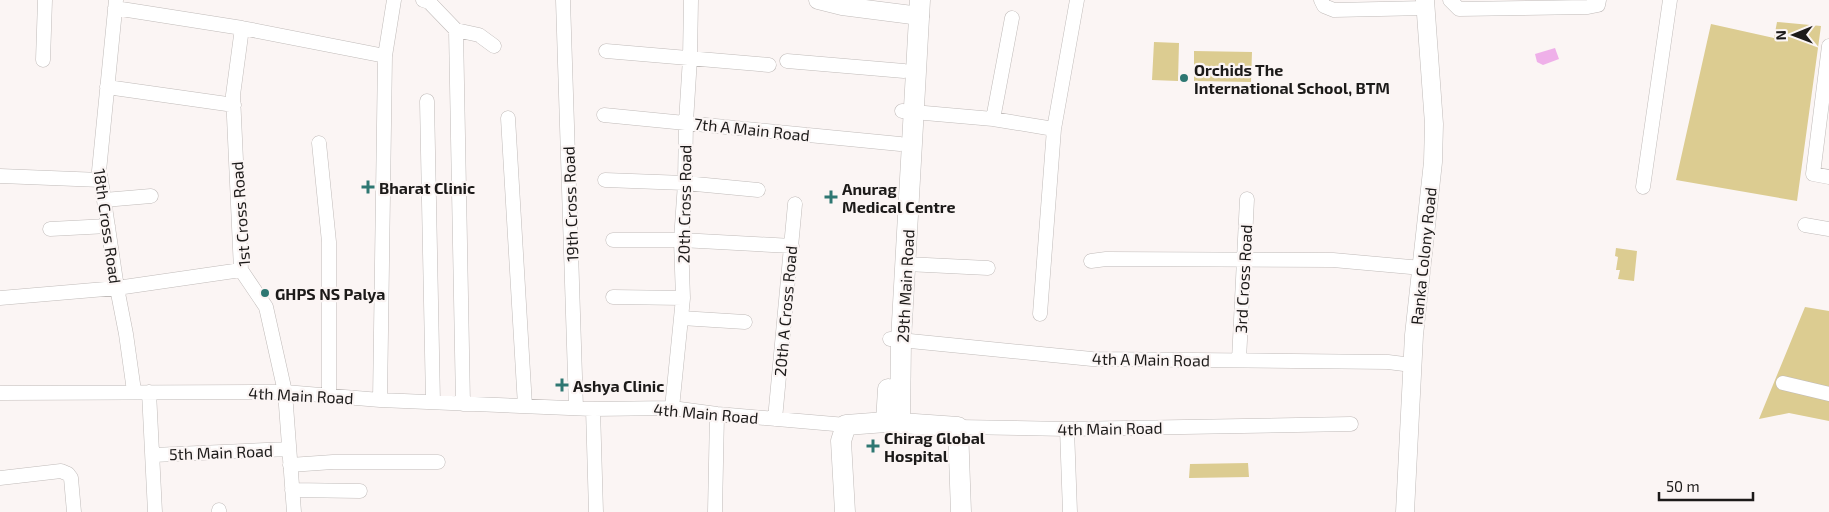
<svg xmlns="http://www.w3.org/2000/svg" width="1829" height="512" font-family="'Exo 2',sans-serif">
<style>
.green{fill:#dccc91}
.water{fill:#efb0e9}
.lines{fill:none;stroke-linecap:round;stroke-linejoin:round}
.minor-casing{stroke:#c0bbb9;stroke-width:15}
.tertiary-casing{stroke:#c0bbb9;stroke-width:19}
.secondary-casing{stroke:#c0bbb9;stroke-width:21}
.minor{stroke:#fff;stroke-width:14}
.tertiary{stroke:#fff;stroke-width:18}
.secondary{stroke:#fff;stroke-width:20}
.poi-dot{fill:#2e7772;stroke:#fbf5f4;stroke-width:2}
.labels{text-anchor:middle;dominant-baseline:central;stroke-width:4.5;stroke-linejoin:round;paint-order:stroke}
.poi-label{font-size:16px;font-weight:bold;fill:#1c1a19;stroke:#fbf5f4;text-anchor:start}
.street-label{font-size:16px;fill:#1c1a19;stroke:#fbf5f4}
</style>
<rect width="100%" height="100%" fill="#fbf5f4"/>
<path class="green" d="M1777 22 1821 26 1797 201 1676 180 1711 24 1774 38Z
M1154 42 1179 43 1178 81 1152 80Z
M1194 51 1252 52 1251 82 1194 81Z
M1616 248 1637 251 1634 281 1618 279 1620 270H1616L1618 257 1615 256Z
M1805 307 1829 311V421L1789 413 1759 419Z
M1248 463 1249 477 1189 478 1190 464Z"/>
<path class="water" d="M1555 48 1559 59 1543 65 1537 62 1535 54Z"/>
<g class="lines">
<g class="minor-casing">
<path id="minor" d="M116 0 99 171 101 180 117 288 126 334 134 391
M423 0 429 2 456 30 479 35 494 46
M563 0 576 408
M1321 0 1324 6 1334 10 1426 8
M1450 0 1459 9 1588 7 1598 5 1599 0
M115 8 242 28 385 56
M242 28 233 95 241 270 266 307 285 392 294 512
M456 30 463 404
M1829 46 1813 174 1829 177
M606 51 769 65
M43 60 45 0
M787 61 904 71
M107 87 234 105
M427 101 433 402
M902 111 993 119 1054 129
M604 115 900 144
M508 118 525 406
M993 119 1012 18
M319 143 329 242V396
M0 176 101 180
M605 180 685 183 758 190
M1643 187 1670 0
M104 200 151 196
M1805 225 1829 229
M50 229 108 226
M613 240H681L792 246
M1091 261 1106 259 1333 260 1422 268
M906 264 988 268
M613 297 683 298
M0 298 117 288 241 270
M1040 314 1054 129 1077 0
M681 318 745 322
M890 339 1092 359 1388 362 1412 365
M1239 360 1247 199
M1783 383 1829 394
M149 392 155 512
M0 393 285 392 380 400 593 409 672 408 717 414 846 425
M380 400 385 56 394 0
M672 408 683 298 681 240 685 183 686 122 690 58 691 0
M593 409 596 512
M775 419 795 204
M958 427 1067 429 1351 424
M1067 429 1070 512
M153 455 289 449
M290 465 333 462H438
M0 478 61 471 68 474 71 478 74 512
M292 490 360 491
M219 510V512
M715 512 717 414"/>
</g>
<g class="tertiary-casing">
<path id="tertiary" d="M818 0 842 6 920 16
M1405 512 1414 335 1433 162 1434 124 1425 0"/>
</g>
<g class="secondary-casing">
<path id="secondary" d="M886 422 888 389
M900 423 901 340 920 0
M845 512 841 441 846 425 886 422 958 427 961 512"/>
</g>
<use href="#minor" class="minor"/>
<use href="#tertiary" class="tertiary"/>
<use href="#secondary" class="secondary"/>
</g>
<g class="poi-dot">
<circle cx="1184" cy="78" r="5"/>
<path d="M365.5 179.5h5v5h5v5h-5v5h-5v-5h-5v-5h5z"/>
<path d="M828.5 189.5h5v5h5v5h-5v5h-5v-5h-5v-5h5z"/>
<circle cx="265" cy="293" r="5"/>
<path d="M559.5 377.5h5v5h5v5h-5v5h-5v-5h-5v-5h5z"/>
<path d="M870.5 438.5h5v5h5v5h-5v5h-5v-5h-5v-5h5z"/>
</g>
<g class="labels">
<g class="poi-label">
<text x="1194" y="69">Orchids The<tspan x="1194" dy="18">International School, BTM</tspan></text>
<text x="379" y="187">Bharat Clinic</text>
<text x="842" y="188">Anurag<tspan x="842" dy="18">Medical Centre</tspan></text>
<text x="275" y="293">GHPS NS Palya</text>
<text x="573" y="385">Ashya Clinic</text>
<text x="884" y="437">Chirag Global<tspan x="884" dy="18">Hospital</tspan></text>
</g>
<g class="street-label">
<text transform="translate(752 129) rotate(6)">7th A Main Road</text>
<text transform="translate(570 204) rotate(-92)">19th Cross Road</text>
<text transform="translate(684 204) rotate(-89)">20th Cross Road</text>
<text transform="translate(240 214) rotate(-94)">1st Cross Road</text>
<text transform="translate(108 226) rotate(82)">18th Cross Road</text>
<text transform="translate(1423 256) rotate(-84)">Ranka Colony Road</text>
<text transform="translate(1243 279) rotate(-87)">3rd Cross Road</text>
<text transform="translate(905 286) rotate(-87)">29th Main Road</text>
<text transform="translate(785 311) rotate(-85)">20th A Cross Road</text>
<text transform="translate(1151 359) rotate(1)">4th A Main Road</text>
<text transform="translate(301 395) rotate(3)">4th Main Road</text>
<text transform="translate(706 413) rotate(5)">4th Main Road</text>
<text transform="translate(1110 428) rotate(-1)">4th Main Road</text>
<text transform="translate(221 452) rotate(-2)">5th Main Road</text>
</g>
</g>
<g transform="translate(1794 35) rotate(269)" stroke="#fbf5f4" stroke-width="4" paint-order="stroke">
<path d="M0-4L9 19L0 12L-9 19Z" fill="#1c1a19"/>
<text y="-8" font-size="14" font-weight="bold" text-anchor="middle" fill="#1c1a19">N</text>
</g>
<path d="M1659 492v8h94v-8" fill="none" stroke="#1c1a19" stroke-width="2.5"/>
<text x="1666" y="492" font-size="15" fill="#1c1a19" stroke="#fbf5f4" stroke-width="4" paint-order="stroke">50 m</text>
</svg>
